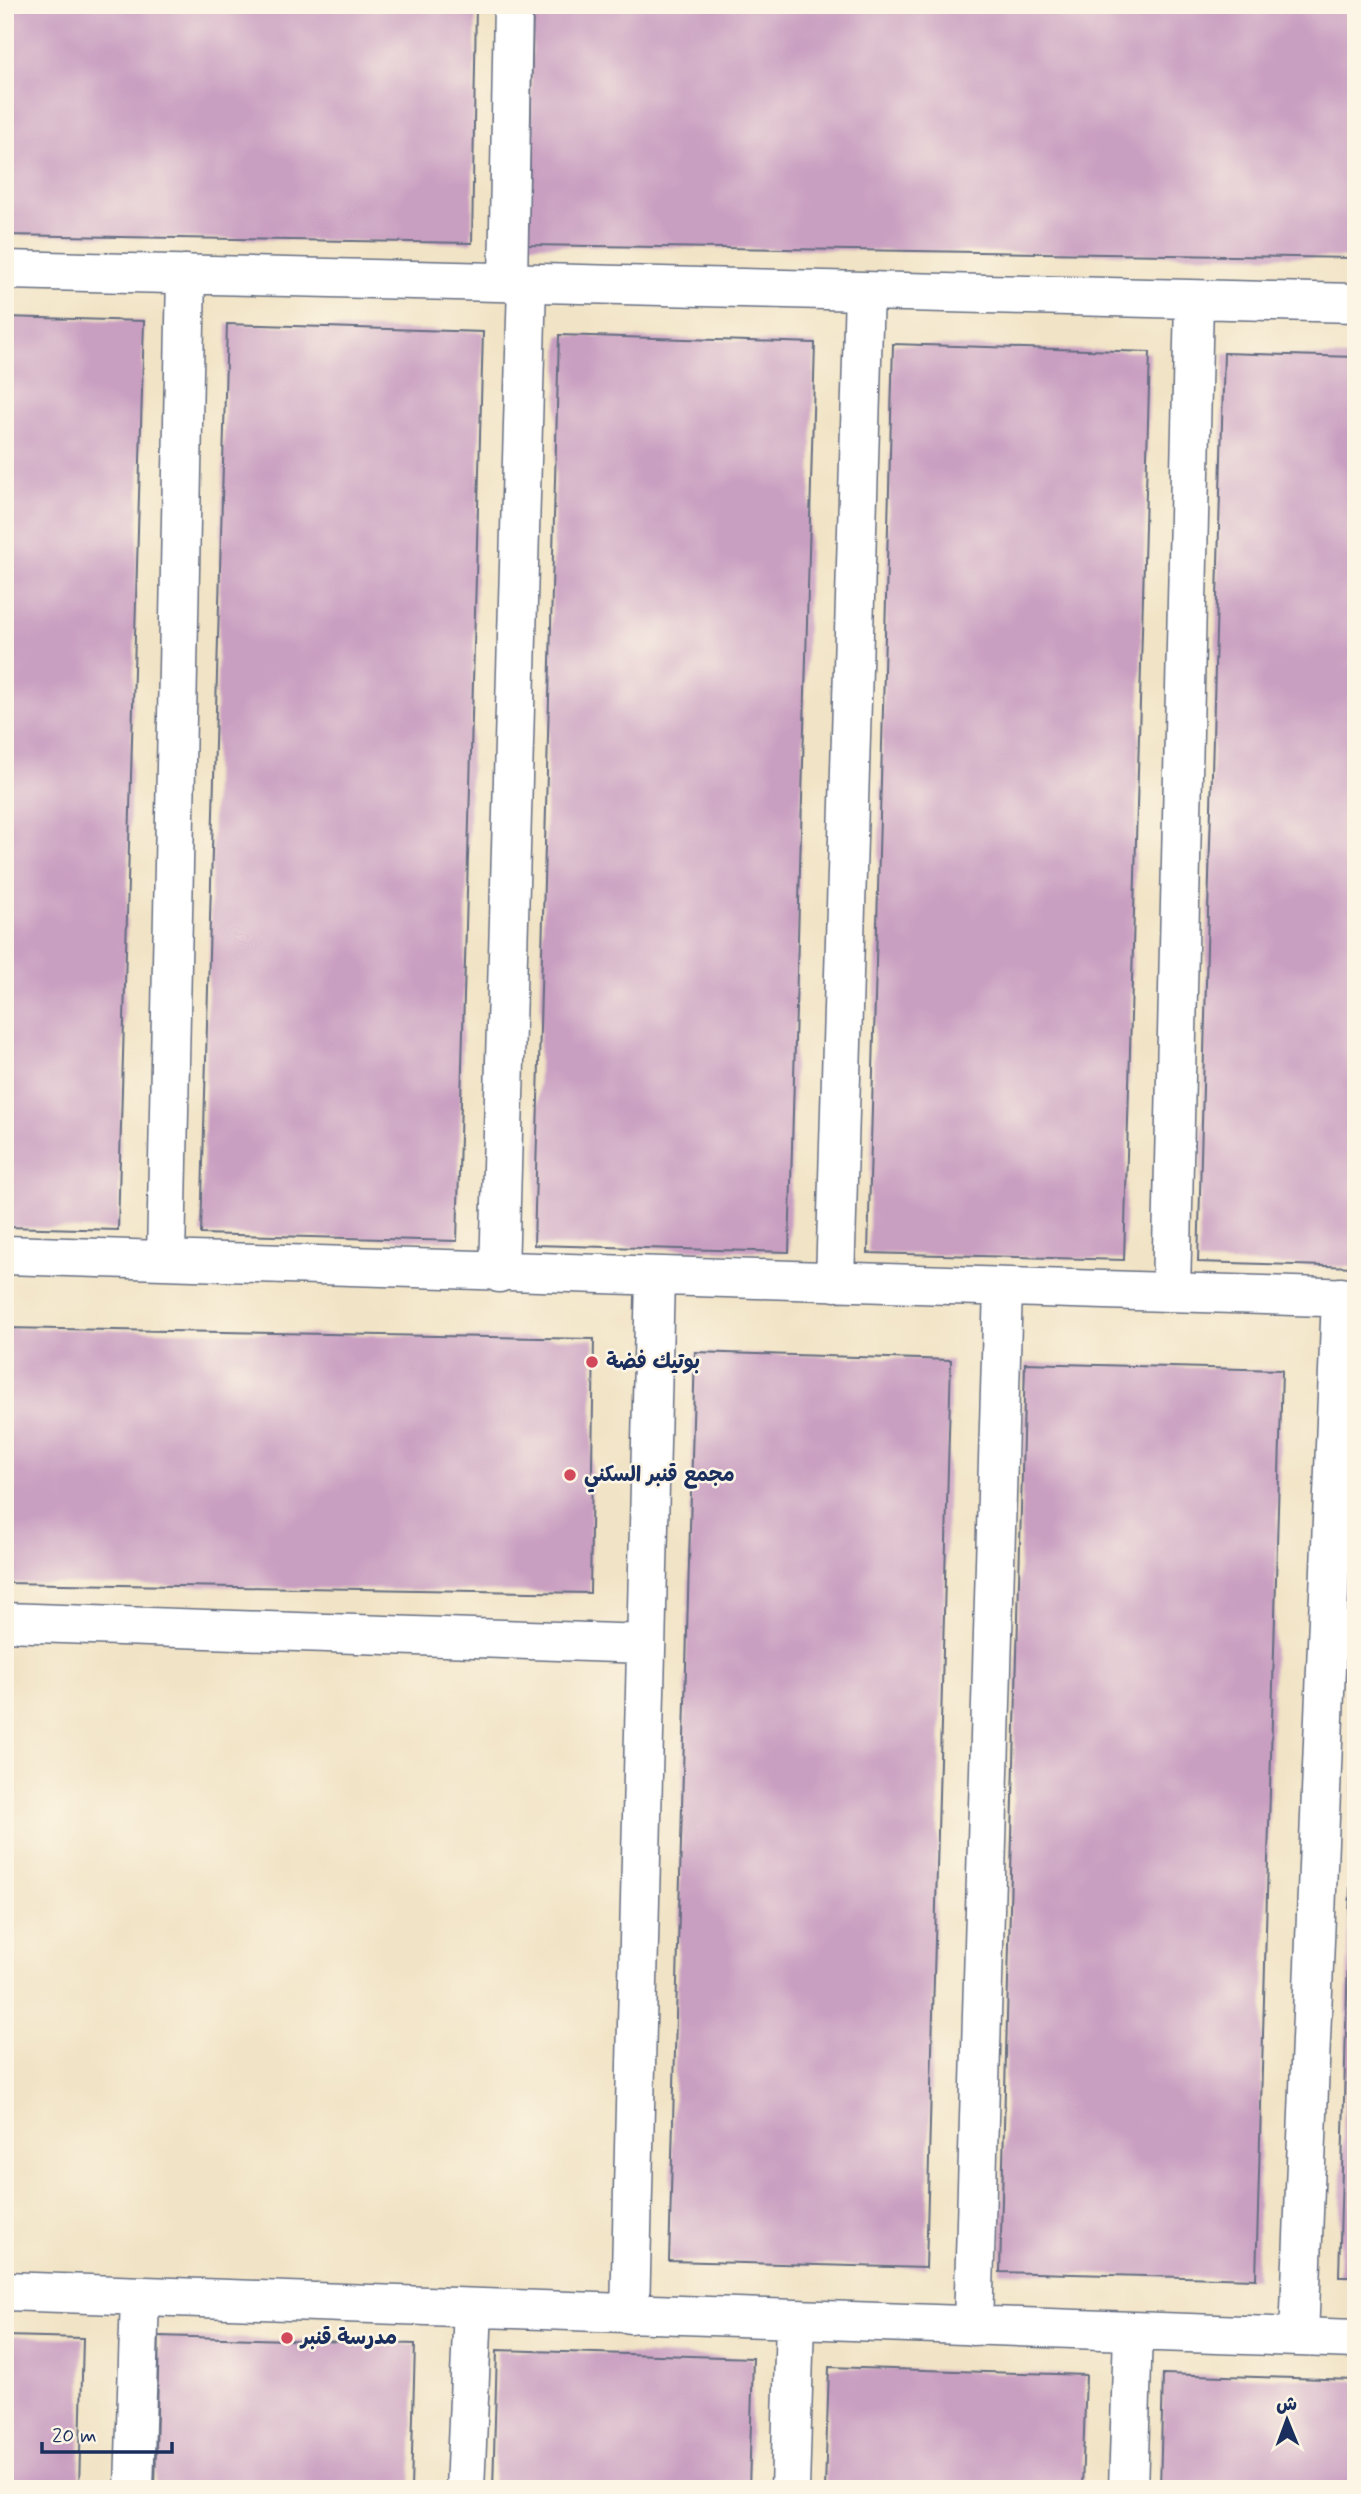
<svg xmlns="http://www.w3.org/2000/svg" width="1361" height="2494" font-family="Mynerve,'Playpen Sans Arabic',sans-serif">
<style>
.building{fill:#c99fc1}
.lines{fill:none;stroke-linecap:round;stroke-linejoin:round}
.street-casing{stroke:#666e82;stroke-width:41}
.street{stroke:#fff;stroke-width:38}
.poi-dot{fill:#d1495b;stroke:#fcf5e5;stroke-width:2.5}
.labels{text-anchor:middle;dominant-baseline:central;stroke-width:5;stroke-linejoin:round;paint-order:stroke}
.poi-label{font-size:21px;font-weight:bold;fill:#1b2f5e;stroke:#fcf5e5;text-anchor:start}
</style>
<rect width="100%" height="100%" fill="#fcf5e5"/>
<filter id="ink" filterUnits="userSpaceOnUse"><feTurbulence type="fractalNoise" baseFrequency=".0143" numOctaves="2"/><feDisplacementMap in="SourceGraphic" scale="14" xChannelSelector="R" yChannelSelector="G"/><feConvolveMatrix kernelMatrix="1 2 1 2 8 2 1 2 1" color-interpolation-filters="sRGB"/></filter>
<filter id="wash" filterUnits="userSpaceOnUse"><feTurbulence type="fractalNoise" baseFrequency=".00686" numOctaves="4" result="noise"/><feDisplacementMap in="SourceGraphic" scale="28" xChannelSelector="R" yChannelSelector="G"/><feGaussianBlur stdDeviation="1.57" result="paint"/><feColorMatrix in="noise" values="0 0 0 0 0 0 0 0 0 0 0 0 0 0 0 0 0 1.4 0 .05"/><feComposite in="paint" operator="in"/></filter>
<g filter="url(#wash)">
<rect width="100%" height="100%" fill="#f1e3c5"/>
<g id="blocks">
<path class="building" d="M5 5H476L472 243 5 235Z
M533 5H1356V258L528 245Z
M5 317 144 321 118 1230 5 1227Z
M227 324 483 332 457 1241 201 1234Z
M559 335 815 343 789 1252 534 1245Z
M893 344 1150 352 1124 1260 868 1253Z
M1224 353 1356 357V1267L1198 1262Z
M5 1328 594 1339 590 1593 5 1583Z
M695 1352 951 1360 926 2268 669 2261Z
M1025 1363 1282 1370 1256 2279 1000 2272Z
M1353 1778H1356V2277H1339Z
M5 2336 83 2338 79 2489H5Z
M159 2336 415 2344 411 2489H155Z
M497 2350 753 2358 749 2489H493Z
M829 2367 1086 2375 1082 2489H825Z
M1163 2374 1356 2380V2489H1160Z"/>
</g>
</g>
<g filter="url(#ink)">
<use href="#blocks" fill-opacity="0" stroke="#666e82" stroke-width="2"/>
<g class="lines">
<g class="street-casing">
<path id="street" d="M5 270 1356 303
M508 282 513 5
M5 1255 1356 1298
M166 1259 186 274
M499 1273 527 283
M835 1282 864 291
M1171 1292 1194 300
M5 1622 646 1644
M5 2291 1356 2339
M630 2314 655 1277
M973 2326 1003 1287
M1299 2336 1341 1297
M134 2489 140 2296
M465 2489 473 2308
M790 2489 795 2320
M1128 2489 1133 2332"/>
</g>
<use href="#street" class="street"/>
</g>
</g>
<g class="poi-dot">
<circle cx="592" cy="1362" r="7"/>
<circle cx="570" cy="1475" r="7"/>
<circle cx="287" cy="2338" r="7"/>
</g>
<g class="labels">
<g class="poi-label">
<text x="606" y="1362">بوتيك فضة</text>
<text x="584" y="1475">مجمع قنبر السكني</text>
<text x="301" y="2338">مدرسة قنبر</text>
</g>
</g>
<rect width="1361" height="2494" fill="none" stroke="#fcf5e5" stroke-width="28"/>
<g transform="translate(1287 2420) rotate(359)" stroke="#fcf5e5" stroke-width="5" paint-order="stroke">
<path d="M0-5L12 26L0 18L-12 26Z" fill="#1b2f5e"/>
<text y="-10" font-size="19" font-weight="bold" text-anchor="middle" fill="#1b2f5e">ش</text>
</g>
<path d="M42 2442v10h130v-10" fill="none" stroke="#1b2f5e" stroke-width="3.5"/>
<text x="52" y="2442" font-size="21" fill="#1b2f5e" stroke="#fcf5e5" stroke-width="5" paint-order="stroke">20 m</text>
</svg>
